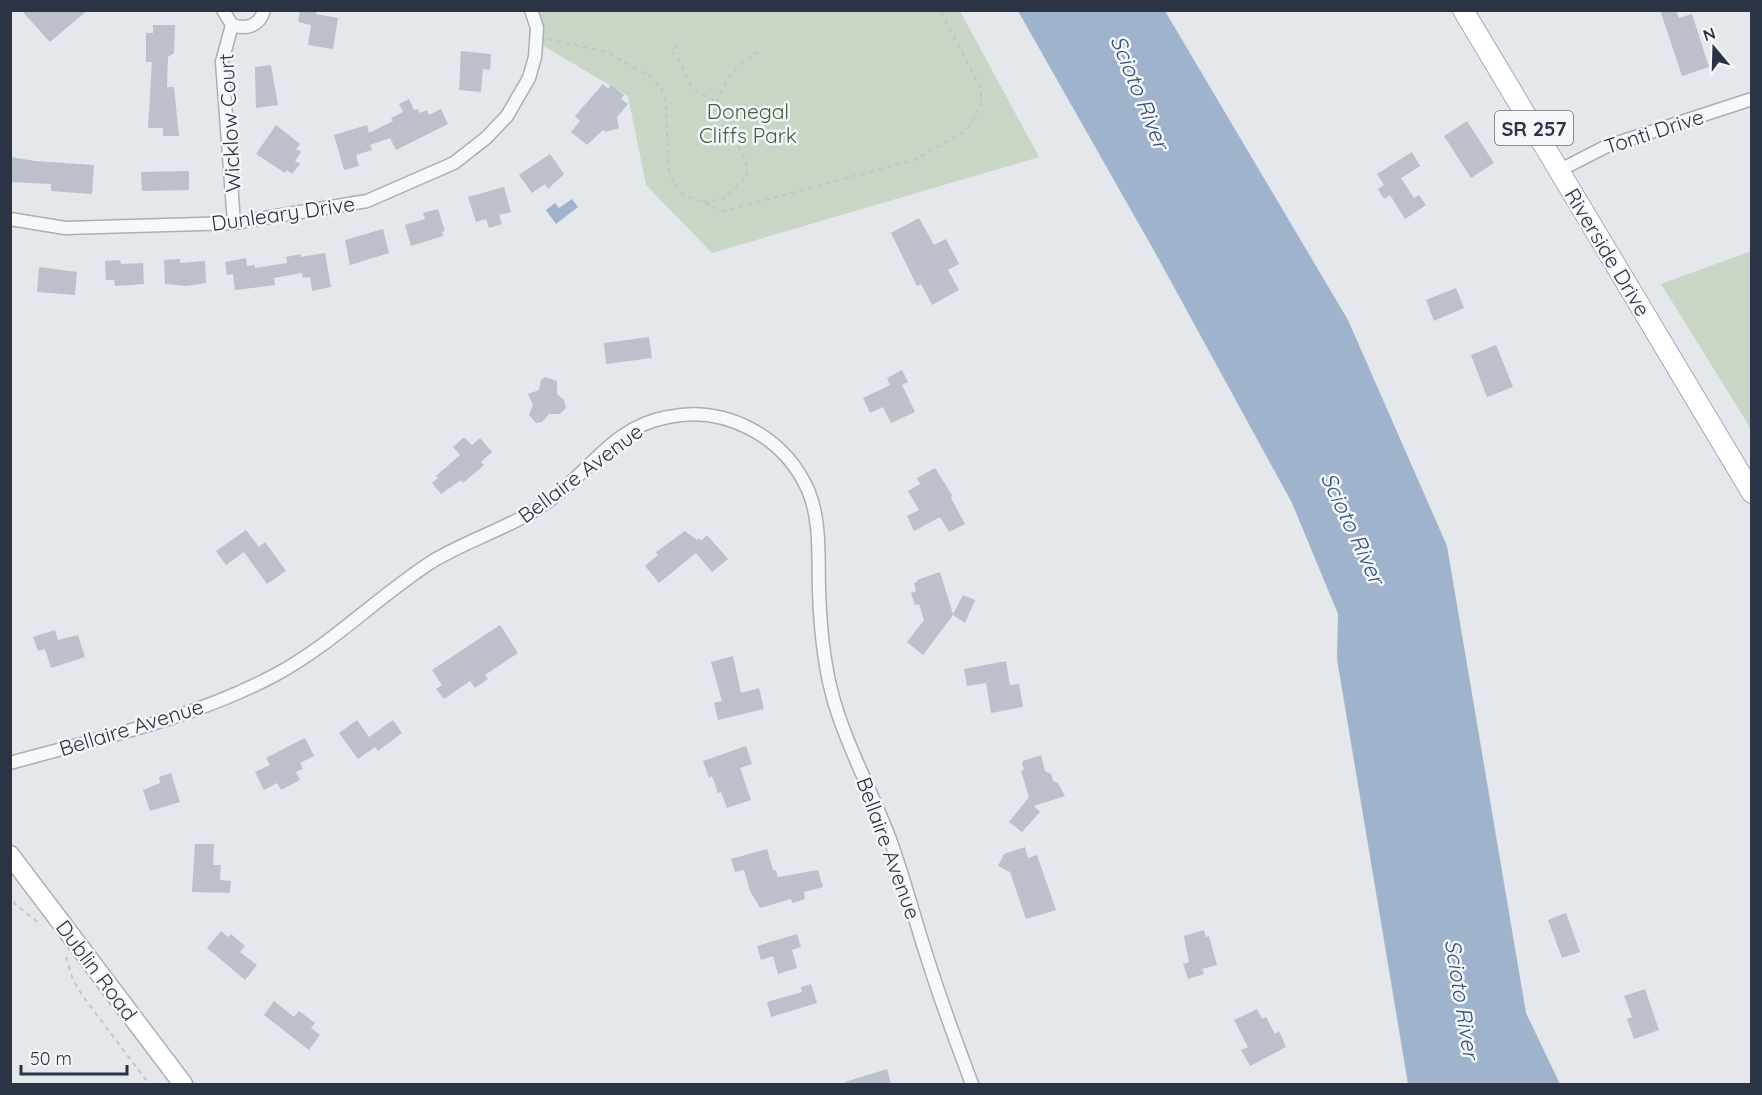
<svg xmlns="http://www.w3.org/2000/svg" width="1762" height="1095" font-family="Quicksand,sans-serif">
<style>
.green{fill:#c9d6c5}
.water{fill:#9fb4cc}
.building{fill:#bbc0ca}
.lines{fill:none;stroke-linecap:round;stroke-linejoin:round}
.street-casing{stroke:#a9aeb7;stroke-width:15}
.secondary-casing{stroke:#a9aeb7;stroke-width:21}
.primary-casing{stroke:#a3abb8;stroke-width:22}
.path{stroke:#c2c5cb;stroke-width:2;stroke-dasharray:4.5 4.5;stroke-linecap:butt}
.street{stroke:#f7f8fa;stroke-width:12}
.secondary{stroke:#fff;stroke-width:18}
.primary{stroke:#fff;stroke-width:20}
.labels{text-anchor:middle;dominant-baseline:central;stroke-width:5;stroke-linejoin:round;paint-order:stroke}
.shield{fill:#f4f6f9;stroke:#676e7b;stroke-width:1.5}
.shield-label{font-size:20px;font-weight:bold;fill:#2b3445}
.park-label{font-size:21px;fill:#3f6138;stroke:#f4f6f9}
.street-label{font-size:21px;fill:#2b3445;stroke:#f4f6f9}
.water-label{font-size:22px;font-style:italic;fill:#34527a;stroke:#f4f6f9}
</style>
<rect width="100%" height="100%" fill="#e4e7ec"/>
<path class="green" d="M531 11H960L1039 157 712 253 646 185 628 96 537 42Z
M1751 251H1752L1751 429 1661 284Z"/>
<path class="water" d="M1018 11H1165L1348 320 1447 546 1526 1013 1560 1084H1408L1337 659 1338 614 1292 503 1157 256Z
M572 199 578 207 556 224 546 210 555 203 559 208Z"/>
<path class="building" d="M21 10H88L50 42Z
M300 10H317L316 14 338 18 333 49 308 45 311 25 298 22Z
M1660 10H1676L1679 18 1692 14 1709 67 1682 76Z
M153 25H175L174 53 168 57 167 87H174L179 136H163V128H148L152 62H146V33H153Z
M461 51 491 54 490 70 483 69 481 92 459 90Z
M271 65 278 105 256 108 255 67Z
M603 84 608 89 611 85 624 95 621 99 628 104 617 117 619 128 606 132 603 130 587 145 571 132 580 121 575 116Z
M409 99 414 110 418 109 420 113 427 110 429 115 441 109 448 124 396 150 390 138 370 145 372 150 356 155 359 166 344 170 334 135 367 125 369 133 393 121 391 118 403 112 399 104Z
M1467 121 1494 163 1471 178 1444 136Z
M276 125 300 144 296 149 301 152 295 161 300 164 292 174 287 170 285 173 256 154Z
M1412 152 1420 166 1401 178 1414 198 1419 195 1426 205 1405 219 1390 195 1384 199 1378 189 1384 185 1377 174Z
M550 154 564 174 548 189 545 184 532 193 519 175Z
M10 157 35 161 94 165 92 194 51 191V184L10 182Z
M189 171V190L142 191 141 172Z
M504 187 511 212 499 215 502 224 489 228 486 219 476 222 468 197Z
M438 209 445 231 442 232 443 236 411 246 405 225 425 219 423 213Z
M919 218 934 245 946 239 959 264 948 270 959 290 932 305 921 284 917 286 891 233Z
M383 229 389 253 350 265 345 240Z
M325 253 331 287 312 291 310 277 303 278 302 273 274 278 275 285 235 290 233 274 227 275 225 262 246 258 247 266 255 265V268L287 263 286 257 301 254V257Z
M180 259V263L205 261 206 283 187 286 165 284 164 260Z
M120 260 121 264 143 263 144 284 115 286 114 280H106L105 261Z
M39 267 77 272 75 295 37 292Z
M1456 288 1464 308 1434 321 1426 300Z
M649 337 652 358 606 364 604 343Z
M1496 345 1513 387 1487 397 1471 355Z
M902 370 908 382 902 385 915 412 891 423 883 407 870 413 863 398 890 385 887 378Z
M545 377 557 381V394L564 400 566 408 560 414H549L542 422 536 423 529 415 533 405 528 394 539 390 541 380Z
M464 437 472 445 480 438 492 452 481 462 484 465 463 483 461 480 441 494 432 483 438 478 436 476 460 455 453 447Z
M935 468 952 495 951 498 965 524 949 532 940 517 914 531 907 516 919 510 908 491 920 484 917 478Z
M246 530 259 547 265 542 286 571 267 584 244 552 226 565 216 551Z
M685 531 697 540 699 538 701 541 707 535 728 559 712 572 696 553 659 583 645 566 658 555 656 552Z
M940 572 953 614 963 595 975 600 965 623 953 615 923 655 907 642 924 620 919 604 915 605 911 593 916 591 914 583 917 582V580Z
M500 625 518 653 485 675 488 679 475 688 470 681 444 699 436 689 442 685 432 670Z
M55 630 58 640 78 635 85 657 51 668 45 649 38 651 33 637Z
M733 656 741 693 759 688 764 709 718 720 714 703 722 701 711 662Z
M1006 661 1010 685 1019 684 1023 707 991 713 986 683 967 686 964 669Z
M357 720 369 737 393 720 402 733 378 751 375 747 358 759 339 733Z
M305 738 314 756 300 763 303 769 296 772 300 780 281 790 277 783 264 790 255 772 270 765 266 758Z
M746 746 752 764 740 768 751 800 727 808 721 792 718 793 712 776 709 778 703 761Z
M1041 755 1045 771 1051 774 1053 781 1058 783 1065 796 1034 806 1040 812 1022 832 1009 822 1029 797 1021 771 1024 770 1022 764 1023 761Z
M171 773 180 802 150 811 143 790 160 783 159 777Z
M195 844H214L213 865H221L220 880 231 881 230 893 192 892Z
M1025 847 1028 858 1037 855 1056 910 1026 919 1010 872 998 866 1004 854Z
M767 849 773 870H776L778 877 818 870 823 887 804 892 805 899 792 903 791 899 760 908 750 891 744 870 735 872 731 859Z
M1566 913 1580 952 1562 958 1548 920Z
M1204 930 1206 937 1209 936 1217 965 1202 969 1204 974 1188 979 1183 964 1189 962 1184 936Z
M221 931 228 937 231 934 245 946 240 952 257 965 245 980 207 948Z
M797 934 801 947 792 950 797 968 778 974 773 956 761 960 757 946Z
M811 984 817 1003 771 1017 767 1002 802 992 801 987Z
M1645 989 1659 1030 1634 1039 1627 1019 1632 1017 1624 996Z
M274 1001 294 1017 299 1011 315 1023 311 1028 320 1035 309 1050 264 1015Z
M1257 1009 1262 1019 1266 1017 1275 1034 1279 1031 1286 1047 1250 1066 1241 1050 1248 1047 1234 1020Z
M887 1069 891 1084H845V1082Z"/>
<g class="lines">
<g class="street-casing">
<path id="street" d="M223 10 232 25C246 30 260 26 264 10
M232 25 222 62 234 223
M1560 170 1605 147 1752 99
M10 219 65 228 234 223 367 201 454 163 486 138 507 116 529 78 535 57 537 28 531 10
M10 763C100 738 192 719 275 675 333 644 378 596 433 561 471 538 514 527 550 500 592 469 613 427 668 417 725 405 784 436 808 490 821 520 818 557 819 590 820 623 823 657 831 690 844 742 872 791 891 842 905 881 915 921 928 960 941 1002 957 1044 972 1084"/>
</g>
<g class="secondary-casing">
<path id="secondary" d="M10 855 183 1084"/>
</g>
<g class="primary-casing">
<path id="primary" d="M1463 10 1752 493"/>
</g>
<path class="path" d="M548 39 606 52 651 77 661 88 666 102 668 167 675 185 684 195 724 211 914 160 967 130 981 105V89L940 10
M677 45 671 51C695 75 675 84 718 102
M703 202 723 199 746 178C754 142 702 127 721 91 726 82 735 67 743 62 750 57 756 55 762 48
M10 893 15 904 41 925
M66 957 73 980 82 995 149 1084"/>
<use href="#street" class="street"/>
<use href="#secondary" class="secondary"/>
<use href="#primary" class="primary"/>
</g>
<g class="labels">
<rect class="shield" x="1495" y="111" width="78" height="34" rx="4.5"/>
<g class="shield-label">
<text x="1534" y="128">SR 257</text>
</g>
<g class="park-label">
<text x="748" y="111">Donegal<tspan x="748" dy="24">Cliffs Park</tspan></text>
</g>
<g class="street-label">
<text transform="translate(229 123) rotate(-93)">Wicklow Court</text>
<text transform="translate(1654 131) rotate(-18)">Tonti Drive</text>
<text transform="translate(283 213) rotate(-8)">Dunleary Drive</text>
<text transform="translate(1608 252) rotate(59)">Riverside Drive</text>
<text transform="translate(580 473) rotate(-37)">Bellaire Avenue</text>
<text transform="translate(131 727) rotate(-17)">Bellaire Avenue</text>
<text transform="translate(889 848) rotate(70)">Bellaire Avenue</text>
<text transform="translate(97 970) rotate(53)">Dublin Road</text>
</g>
<g class="water-label">
<text transform="translate(1140 92) rotate(68)">Scioto River</text>
<text transform="translate(1353 528) rotate(65)">Scioto River</text>
<text transform="translate(1462 999) rotate(81)">Scioto River</text>
</g>
</g>
<rect width="1762" height="1095" fill="none" stroke="#2b3445" stroke-width="24"/>
<g transform="translate(1714 48) rotate(341)" stroke="#f4f6f9" stroke-width="4.5" paint-order="stroke">
<path d="M0-4.5L10 22L0 15L-10 22Z" fill="#2b3445"/>
<text y="-9" font-size="16" font-weight="bold" text-anchor="middle" fill="#2b3445">N</text>
</g>
<path d="M21 1065v9h106v-9" fill="none" stroke="#2b3445" stroke-width="3"/>
<text x="30" y="1065" font-size="18" fill="#2b3445" stroke="#f4f6f9" stroke-width="4.5" paint-order="stroke">50 m</text>
</svg>
